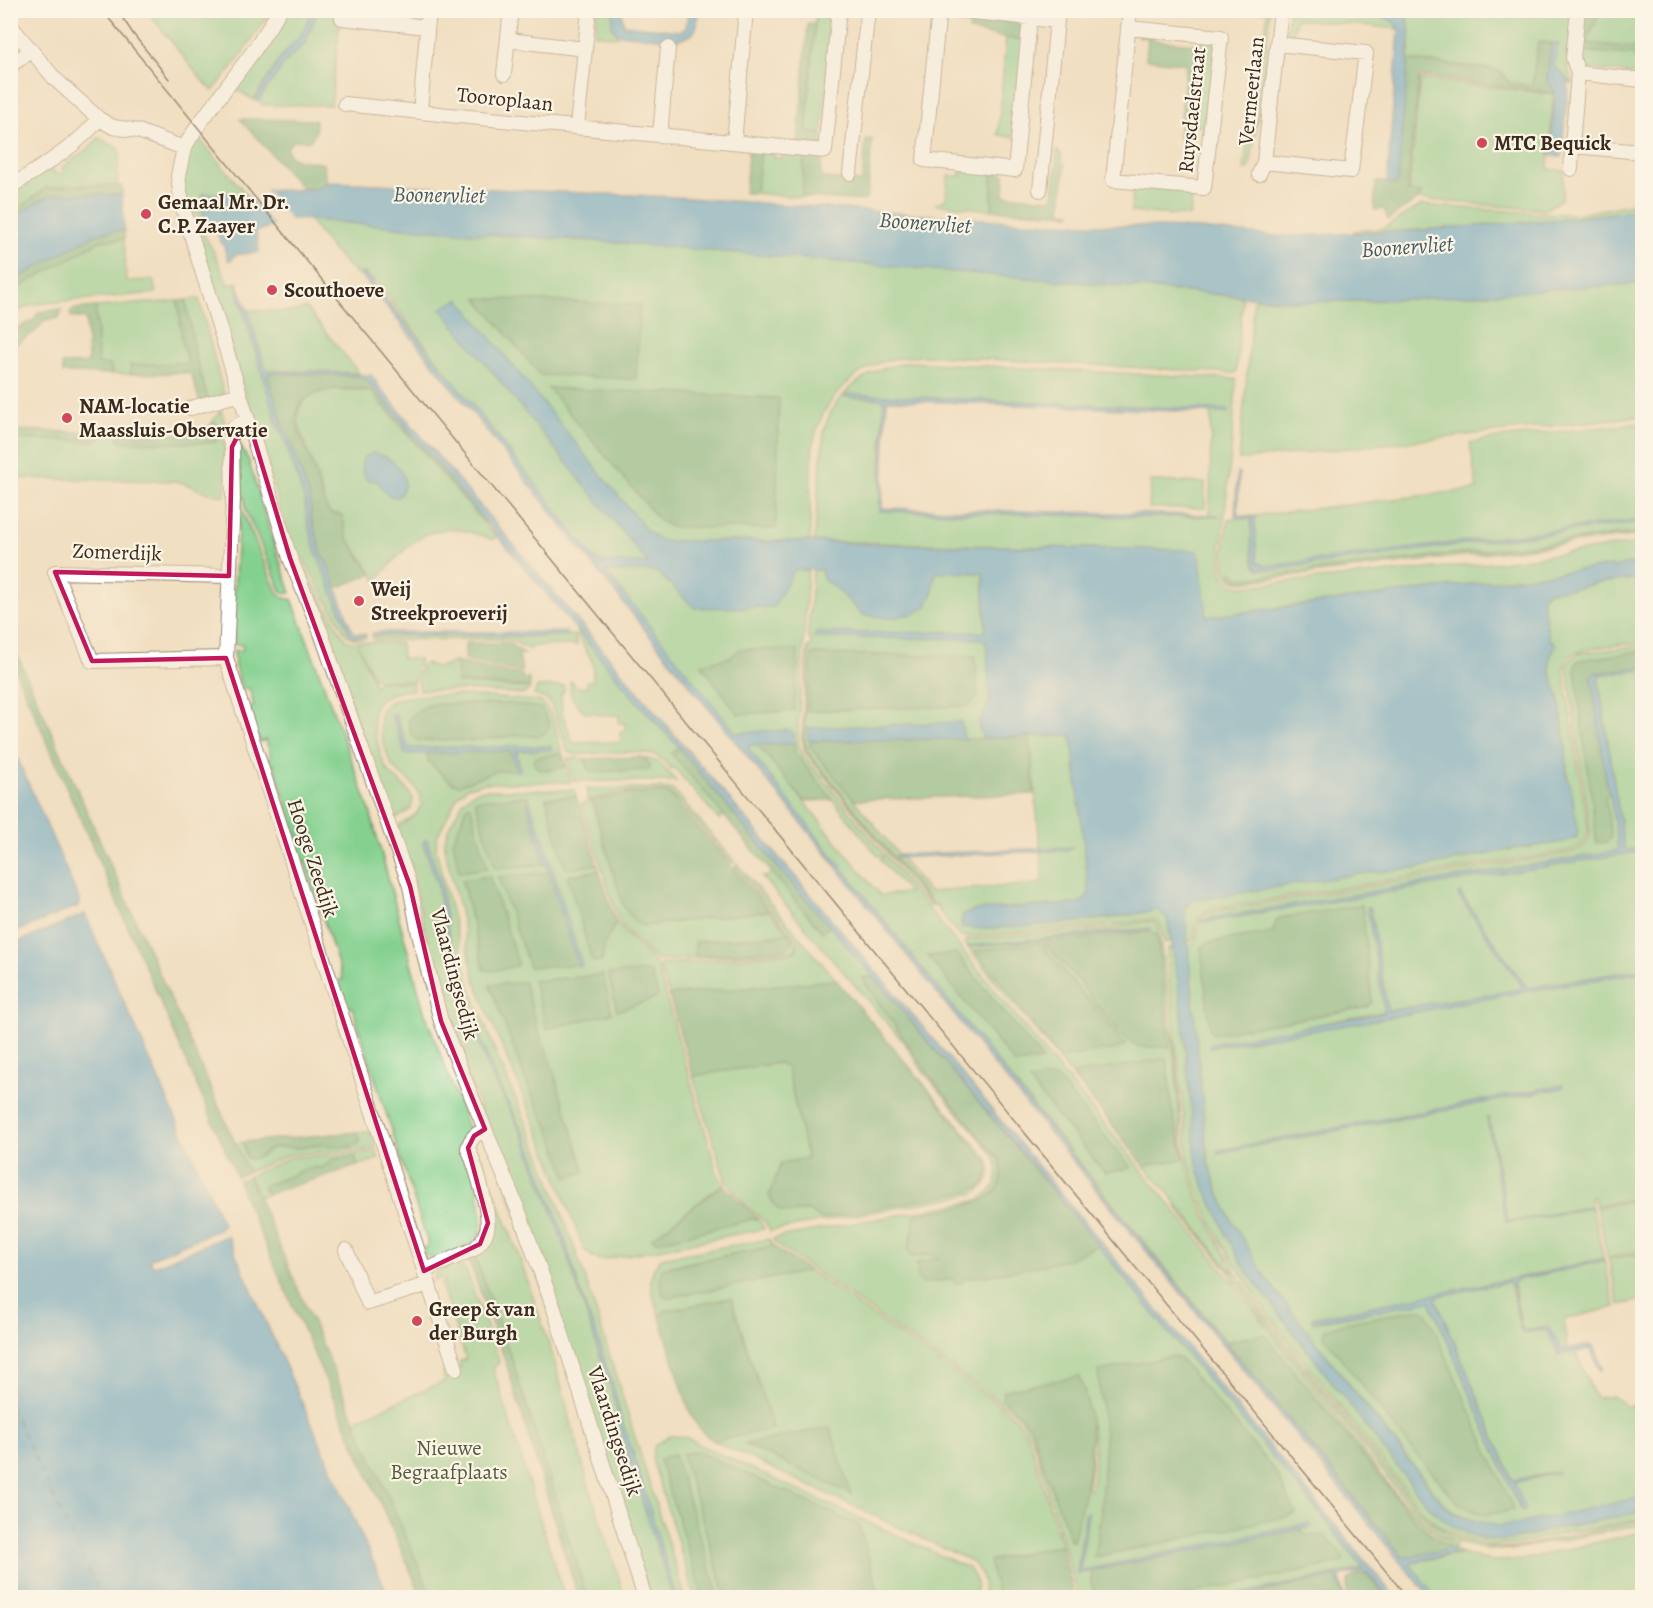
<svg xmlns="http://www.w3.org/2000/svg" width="1653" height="1608" font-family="Alegreya,serif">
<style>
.green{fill:#83d08f;stroke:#5f7d56;stroke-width:1.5;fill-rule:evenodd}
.forest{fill:#6ab27a;stroke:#526e4c;stroke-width:1.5}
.water{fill:#53a2cd;stroke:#476676;stroke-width:1.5}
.pier{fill:#f1dfc1}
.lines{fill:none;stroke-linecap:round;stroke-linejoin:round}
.ferry{stroke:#455a64;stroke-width:1.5;stroke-dasharray:8 6;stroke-linecap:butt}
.minor-casing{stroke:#968470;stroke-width:16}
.minor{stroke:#fff;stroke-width:14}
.tram{stroke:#3b2a1e;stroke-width:1.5}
.marked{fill:none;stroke:#c2185b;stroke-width:4.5;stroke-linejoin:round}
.poi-dot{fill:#d1495b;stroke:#fcf5e5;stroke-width:2}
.labels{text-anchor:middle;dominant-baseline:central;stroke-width:4.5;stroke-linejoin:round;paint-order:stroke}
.street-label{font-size:21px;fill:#3b2a1e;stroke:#fcf5e5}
.poi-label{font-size:21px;font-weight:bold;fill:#3b2a1e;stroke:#fcf5e5;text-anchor:start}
.park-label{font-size:21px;fill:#515c40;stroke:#fcf5e5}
.water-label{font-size:22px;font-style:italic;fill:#455a64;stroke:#fcf5e5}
</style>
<rect width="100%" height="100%" fill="#fcf5e5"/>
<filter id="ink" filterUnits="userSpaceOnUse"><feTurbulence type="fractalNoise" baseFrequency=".0167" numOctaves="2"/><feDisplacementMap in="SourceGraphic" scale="12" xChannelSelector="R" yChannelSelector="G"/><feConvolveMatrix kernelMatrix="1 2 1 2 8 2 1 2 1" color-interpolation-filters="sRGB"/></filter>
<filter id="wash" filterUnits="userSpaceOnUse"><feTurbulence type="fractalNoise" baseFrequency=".008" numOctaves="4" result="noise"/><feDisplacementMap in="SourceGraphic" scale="24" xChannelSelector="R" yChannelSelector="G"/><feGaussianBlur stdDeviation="1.35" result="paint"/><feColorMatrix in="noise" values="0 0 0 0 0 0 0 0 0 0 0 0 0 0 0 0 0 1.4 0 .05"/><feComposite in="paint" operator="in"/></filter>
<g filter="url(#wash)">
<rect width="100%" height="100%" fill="#f1dfc1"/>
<path class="green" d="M147 11H271L238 60 213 91 201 79Z
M286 11H312L300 37 282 56 254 100 232 87 268 41Z
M318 11H341L331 105H264L258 101 286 61 305 43Z
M597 11H613L612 27 617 34V37L595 34Z
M816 11H835L822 134 806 132Z
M1258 11H1270L1264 82 1249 170H1244L1249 123H1256L1258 105 1251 104V98H1258L1259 87 1253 85V79L1260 80 1262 62 1255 60 1256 51 1264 52 1267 12Z
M1289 11H1332L1380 16 1391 19 1397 24 1399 29 1296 19 1293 35H1286Z
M1406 11H1574L1570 51 1566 50 1565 55 1569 57 1568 68 1573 84 1569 81 1554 66 1558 43 1538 42 1532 86 1510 83 1503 74 1487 68 1408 60C1409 44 1412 26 1406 11Z
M1586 11H1642V75L1587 69 1579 62Z
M1006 38 1024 40 1014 137 998 135Z
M1202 38 1217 40 1205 127 1189 125Z
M1420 79 1553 94 1548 169 1564 171 1562 199 1544 210 1418 199 1421 193 1409 191Z
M197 136 246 194H203L204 224 186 204 183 192 186 155Z
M98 138 120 149 117 186 76 185 46 188 11 215V189L48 164 56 174H64L62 167 89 148Z
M761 150 774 152V158H782L783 152 804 154 802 197 754 193 757 185Z
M961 170 992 173V210L936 204 946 199 948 176H961Z
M1133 186 1193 191 1190 215 1189 216 1131 212Z
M1642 202V209C1547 222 1450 229 1353 233L1354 231 1382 229 1422 205 1534 213 1579 214Z
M308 219 408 228 597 241 919 268 1243 297 1236 372 1233 373 934 356C920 356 906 356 893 359 852 368 820 404 813 445 809 475 811 510 810 541L669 542 662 541 647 531 654 569 695 607 794 569 808 570 798 728 799 745 804 756 1216 1261 1399 1498 1431 1532 1456 1545 1454 1549 1433 1538 1413 1519 1264 1334 1226 1342 895 936 741 745H758L880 895 909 893 880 859 883 858 882 856H878L795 753 794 735 790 731 787 730 732 733 501 444 377 282 357 274 337 255ZM731 657 738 713 702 664ZM956 953 1042 1060 1015 1064 929 956ZM1056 1077 1130 1167V1168L1029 1082Z
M193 223C209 235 220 267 228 285L237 282 238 285 236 286 277 424 284 438 304 498 308 525 355 637 364 636 365 634H366V638C359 641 351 639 346 634L308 567 290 542Z
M124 239 126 281 153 280 156 293 44 303 31 305 11 314 10 292 100 241Z
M1642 283V416L1239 460 1254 298 1306 302 1369 301Z
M199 299 224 395 208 400 195 354 186 300Z
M178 301 182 341 188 361 186 364 130 365V374H112L111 365H98L96 307Z
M306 308 359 373C328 371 298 372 267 370L265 368 248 310 292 312Z
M908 362 1236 379C1234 434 1227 489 1222 543L1220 547 1221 549C1220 568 1219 584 1243 586L1502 562 1638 543 1641 563 1613 568 1612 566 1206 617 1200 558 1199 553 1197 551 814 541 824 431C830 404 851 383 876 371 885 367 897 365 908 362ZM884 396 1211 410 1210 515 1218 516 1142 517 880 511Z
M332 389 371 391 496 537 493 540C434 514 413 538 376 581L370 569 347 538 342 515 330 513 325 507 322 492 297 420C298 398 313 394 332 389Z
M221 410 226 427 223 437 226 464 225 496C207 496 192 484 174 481L11 478V439L96 441 101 437 102 432 118 433 120 442 199 443 215 442 217 424 213 421Z
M1642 423V532L1246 578 1238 577 1233 572 1234 578 1242 582C1235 582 1229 580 1226 573 1220 563 1227 532 1228 519L1477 489 1470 443 1497 438Z
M239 444 248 459 273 541 291 593H284L281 590 246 511 244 497H238V449Z
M1151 481 1205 483V508H1149Z
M240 502 243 513 276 590C280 597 283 599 292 599L370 811 424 1011 470 1133 482 1219 479 1235 467 1248 436 1260 425 1255 423 1249 429 1246 352 1007 345 1009 336 982 343 979 304 860 297 862 291 842 298 840 274 765 267 767 265 760 271 757 266 740 259 742 247 709 254 706 249 688 242 689 235 667 234 650 242 651 243 645 234 644V591Z
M297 559 305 569 340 631 346 640 350 642 401 643 402 659H419V667H415V681L378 680 373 676 358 645 375 686 379 681 413 683V690C375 693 367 705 377 741 380 751 382 763 388 771 396 781 408 786 413 799L411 809 397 818 391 814Z
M813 570H821L824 580 837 589 863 615 932 595 934 580 936 571 983 573 986 637 985 641 987 647 990 700C987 716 971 721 984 738L964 739 961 722 808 739 810 741V747L899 855 896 856 897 858H901L929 892 1038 884 1043 879 1030 737 1069 735 1072 737 1089 892C1087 901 1081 902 1074 904L975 910 963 915 961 923 962 927 992 928 1106 919 1158 910 1167 918 1171 942 1165 943 1164 941C1161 933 1163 920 1151 919L1113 925 960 937 936 907 940 905H934C891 855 851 803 808 752L804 737 809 649V646L812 645 808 635ZM812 655 974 656 978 696 808 711Z
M1642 578V643C1626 645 1583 646 1571 655 1566 659 1564 665 1564 672L1588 829C1587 842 1580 848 1568 851L1208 910C1194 915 1195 924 1195 938L1191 941H1187C1186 928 1181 911 1191 901L1357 874 1423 867 1508 850 1578 829 1571 789 1567 775 1566 747 1559 698 1550 671V657L1555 648 1552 640H1549L1542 600 1544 594 1549 591 1578 588 1596 583Z
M578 630 639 704 679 748 672 754 724 815 719 820 674 767 671 769C667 764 663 759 657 756 639 748 597 754 576 755L568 752 551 704 546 699 534 695 537 687 564 686V692L561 693 562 713 573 743 621 742 620 732H625V723H619V715H598L597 713H586C575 702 568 697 570 681H573L574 687H587V681H593V662L586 651 576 631Z
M372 634 375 636 491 635 521 637 561 636 570 635 576 636 577 645 532 646 531 650 512 641 502 639 374 640 372 637Z
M1642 646V651L1580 660 1596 830V841L1608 813 1605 797 1610 794 1618 848 1616 851 1201 920 1202 922 1642 851V969L1527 988 1460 893 1526 990C1420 1002 1314 1025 1209 1046L1212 1047 1365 1022 1483 999 1642 972V1197L1598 1205 1599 1207 1642 1199V1251L1610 1257V1259L1642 1253V1300L1619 1305 1594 1197 1590 1198 1615 1307 1566 1319 1564 1323 1567 1350 1562 1351 1560 1349 1549 1328C1540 1325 1529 1334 1521 1328L1514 1282 1517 1280 1603 1261V1258L1546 1272 1313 1318 1312 1320 1313 1323 1430 1301 1520 1509 1522 1511 1514 1483 1559 1472 1513 1480 1436 1299 1437 1296 1508 1282 1511 1285 1521 1331 1524 1333 1545 1330 1549 1332 1559 1355 1575 1351 1594 1395 1597 1398 1613 1396 1623 1403 1626 1407 1642 1402V1497C1612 1504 1582 1510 1551 1517 1535 1520 1517 1526 1501 1526 1477 1526 1454 1515 1439 1498L1265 1277 1230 1217 1217 1188 1208 1161 1187 946C1208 941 1188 924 1206 913L1570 853C1582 849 1590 843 1590 829L1567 666 1571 659 1579 653ZM1273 932 1372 1002 1367 1007 1213 1034 1201 948 1207 943ZM1563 1085V1088L1218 1153 1220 1150ZM1415 1310H1422L1476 1512 1458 1503 1445 1489 1324 1331 1344 1323Z
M807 647 803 737 807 752 933 906 931 907 805 752 802 738Z
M454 662 458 669V683L519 688 530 687C529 691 526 693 521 694L467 690H419L418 671H421V666L426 663C437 669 443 667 454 662Z
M1642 670V848L1627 850 1624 848 1598 677 1599 675Z
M430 695H462L540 701C555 712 557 736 562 753L536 757 539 769 550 770 567 766 571 782 484 783 468 787 458 795 437 837 436 850 469 984 498 1058 541 1156 585 1277 685 1597H650L446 1012 416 893 397 832 399 825C421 815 429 802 411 783 405 777 398 773 393 767 388 760 386 749 383 741 370 697 396 698 430 695ZM432 704H511L541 708 537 736 518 735 501 738 419 741 421 709ZM396 715 407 746 410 748 516 747 520 769 496 771 459 785 451 782 428 762V753L405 754Z
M641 757 659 762 676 781H574L568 758 585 759 589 770 593 772 648 770 650 768 649 763Z
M665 788 671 789 678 795 735 862 731 863 686 809 670 793 664 791 625 792 587 800V789Z
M481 790H574L576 796 546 799 568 869 597 864 599 870 570 875 602 962 604 945 616 922C628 940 648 950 658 969L717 1172 724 1186H720L652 1238 661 1241 757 1218 761 1223 764 1229 601 1260 593 1257 584 1250 548 1154 489 1016 476 982 467 947 461 915 445 851V839L449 827 464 800 472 793ZM453 841 487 868 460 872ZM551 872 578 965 499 877ZM489 876 517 960 471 919 462 880ZM603 975 547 1029 534 981ZM524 983 538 1030 549 1057 567 1177 554 1139 527 1084 490 985Z
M592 801 617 886 643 926 769 911 789 934 695 942V956L792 942V938L796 944V949L793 951 657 961 622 926 618 918 581 804Z
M737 864 836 980 669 995 659 965 792 953 797 950 798 942 735 867Z
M772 872 822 932 830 926 873 976 862 978 930 1076 1000 1160C1009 1197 982 1202 953 1208 941 1210 929 1212 916 1214L914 1218 913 1232 908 1248 917 1257C925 1255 932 1252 938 1258L923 1283 996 1274 1067 1260 1098 1245 1178 1344 1315 1507 1359 1563 1362 1569 1222 1597H1175L1338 1563 1342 1561 1318 1537 1308 1536 1298 1529 1311 1527 1309 1523 1080 1571 1088 1514 1086 1513 1077 1572 1078 1574 1092 1571 1091 1581 1095 1597H1079L1033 1441C1022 1415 1002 1404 980 1388L775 1243 773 1239 779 1237 974 1201C998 1193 1004 1170 990 1151L922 1070 906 1045 761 876 765 878ZM1173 1356 1180 1359 1275 1471 1296 1513 1293 1515 1095 1557 1101 1511 1105 1438ZM1084 1389C1091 1424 1099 1452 1091 1490L1088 1488 1091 1467V1437L1085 1489 1073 1541H1071L1037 1448 1032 1429 1016 1410 1002 1399Z
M1150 921 1154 922 1158 926 1167 985 1183 1154 1172 1030C1181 1070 1177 1113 1185 1154 1193 1197 1214 1235 1236 1272L1228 1267C1200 1233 1174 1198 1144 1166L1184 1159 1172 1110 1167 1059 1073 1075 1093 1101 964 943 965 941 969 939 1111 928ZM1156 934 1164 991 1129 1041 1098 1007 1080 982ZM1040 943C1064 971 1087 1001 1112 1028L1002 983 975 951Z
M1172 947 1180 994 1196 1156 1198 1169 1206 1190 1222 1224 1226 1234 1247 1272 1424 1501C1444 1525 1477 1544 1510 1540 1527 1537 1543 1531 1560 1528 1587 1523 1615 1517 1642 1512V1518L1596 1528 1569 1532 1519 1544 1510 1545H1491L1471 1541 1440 1527 1422 1511 1267 1313 1229 1255 1212 1224 1195 1183 1188 1158 1167 955 1168 948Z
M779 1063 787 1067 807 1158 792 1213C855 1203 921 1205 982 1186L987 1163 907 1064 986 1157C996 1172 987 1188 972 1194L770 1231 765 1222 745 1204 726 1182 693 1076Z
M357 1132H370L376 1149 291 1154 248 1172 235 1143 243 1142 245 1154 261 1157 268 1149 278 1147 301 1148 321 1145 352 1147 360 1139Z
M377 1152 379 1159 357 1166 356 1157 333 1159 322 1168 316 1167 270 1183 265 1191 268 1194 259 1197 249 1176 292 1157Z
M481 1156 518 1253 552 1353 588 1483 625 1597H587L514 1366 474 1254 492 1210 483 1168 479 1157Z
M1175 1205 1182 1210 1226 1268 1238 1275 1264 1314 1285 1341 1416 1507C1441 1537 1476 1550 1515 1548L1642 1520V1525L1511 1550C1484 1551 1450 1545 1430 1527 1417 1516 1406 1501 1395 1487L1258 1312 1224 1265Z
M769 1239 773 1246 670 1266 663 1296 667 1298 809 1271 994 1401C1009 1413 1021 1422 1029 1439L1061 1545 990 1560 998 1597H982C986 1583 982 1571 971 1561L714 1441 773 1429 731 1298 664 1311 660 1317C653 1294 643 1279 661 1258ZM830 1427 850 1493 746 1445 747 1444Z
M455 1263 463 1267 466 1270 499 1360 498 1364 493 1368 563 1592 545 1598 432 1597 354 1421 445 1381 443 1373 461 1367 459 1362 466 1359 441 1284 445 1282 443 1278 433 1281 436 1273Z
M670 1436C685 1436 690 1438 702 1446L968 1568C977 1577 978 1586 974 1598L880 1597 859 1525 682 1455 726 1597H719L674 1456 659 1459 703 1597H695L652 1459 655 1445Z
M1642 1532V1597H1615L1614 1592 1580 1598 1436 1597 1408 1563 1462 1553 1482 1559 1495 1561 1521 1560Z"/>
<path class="forest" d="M1585 11H1596L1598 18 1589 35 1588 43 1642 49V56L1581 51Z
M971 17 1027 21 1024 40 1006 38 969 31Z
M815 23 806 132 822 134 821 146 798 143 808 24Z
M1140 32 1154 34 1153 40 1202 45 1187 139 1179 138 1186 64 1146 59 1148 38 1139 37Z
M1538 42 1551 44 1547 80 1555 93 1419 76 1407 191 1421 193 1418 199 1388 219 1384 209 1374 210 1376 182H1387L1389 184 1398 180 1408 60 1498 70 1503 74 1510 83 1532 86Z
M240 119 315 120 316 131 311 140C305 142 297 139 292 142 289 144 287 147 288 151 291 164 314 159 323 164L327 183 315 189H303Z
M866 139H872V145L867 198 865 201 802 197 804 154 822 155 821 173 822 178 862 182Z
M753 149 761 150 757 185 754 193H745L748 152H751Z
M1057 150 1062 155V163L1065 165 1061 211 1071 212V214L992 210V173L1005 174 1004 195 1051 199 1053 197Z
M76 185 122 186V195L61 194 11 222V215L46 188Z
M124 230V239L100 241 11 292V282L92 236 104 232Z
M477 298 640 305 636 379 540 375Z
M186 300 195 354 208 400 200 403 192 376 189 373 130 374V365L186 363 188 361 182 341 178 301Z
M96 307 98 364 111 365 112 374 63 373 62 364 88 363 86 319 71 317 70 312 73 309Z
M62 309 59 318 45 320 35 332 11 347V332L34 320 39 312Z
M271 373 356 376 366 379 486 521 484 523 371 391C349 386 297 386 297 417 297 434 307 450 313 466 318 480 321 502 330 513L342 515 347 538 372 574 336 588 327 563 323 558 311 518 310 498 289 438 285 431 268 377V374Z
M548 388 779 398 776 529 672 527 660 521Z
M10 420 17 430 102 433 101 437 96 441 11 439Z
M213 421C220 427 220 434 216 442L199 443 120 442 118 433 197 434 205 433Z
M1642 532V535L1242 582 1234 578 1230 573 1233 572 1238 577 1246 578Z
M10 639 248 1172 237 1177 11 660Z
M465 643H508L525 654H519L522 672 465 661Z
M740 649 798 650 794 711 738 714 701 664 731 657Z
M1642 651V667L1594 673 1592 676 1607 787 1610 794 1605 797 1608 813 1611 838 1607 842 1597 843 1575 670 1576 663 1580 660Z
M812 654 975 656 978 696 969 706 808 711Z
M457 661 463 664 522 675 523 679 529 678 530 687 457 683 458 668 454 662Z
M432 704H511L541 708 549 723V729L544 734 537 736 518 735 470 741 441 740 419 741 412 736 408 721C413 712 422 708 432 704Z
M1030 737 1034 794 854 800 810 747V741L964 739Z
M794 744 795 753 833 800 804 801 758 745Z
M516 746V752L520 770 496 771 459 785 451 782 428 761V753L510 751Z
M679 748 782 872 830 926 822 932 671 753Z
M562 753 567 766C554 769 538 776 533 761L536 757Z
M641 757 649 763 650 768 648 770 593 772 589 770 585 759Z
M664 793 670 795 678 804 769 911 643 926 635 922 623 905 592 801 626 794Z
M528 796 549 864 495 868 475 800Z
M576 796 597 864 568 869 565 867 546 798Z
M467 806H471L487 868 459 872 453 841Z
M599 871 616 922 604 945 602 962 592 961 568 878 569 875Z
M551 872 579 965 529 967 498 877Z
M489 876 517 960V966L492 971 484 970 462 880Z
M1361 905 1363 912 1372 1002 1367 1007 1213 1034 1210 1029 1201 948 1207 943 1273 932 1276 921 1279 918Z
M1150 932 1154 933 1157 935 1170 1047H1140L1129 1041 1098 1007 1080 982 1044 943Z
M789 934C794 941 793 945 785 949L695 956V942Z
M1040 943 1126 1045 1116 1049 1059 1058 1002 983 975 951Z
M956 953 1043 1060 1015 1064 928 956Z
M650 971 658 994 656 998 617 1011 608 974Z
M603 975 612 1013 547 1029 533 981Z
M873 976 1098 1245 1067 1260 996 1274 964 1279 962 1283H955L953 1279 923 1283 918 1279 917 1263 938 1258C931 1251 921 1257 912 1257L909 1253 908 1248 913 1232 914 1218 916 1214C929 1212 941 1210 953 1208 982 1202 1009 1197 1000 1160L930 1076 861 977 866 978Z
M836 980 907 1064 987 1163C989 1172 987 1179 982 1186L967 1191 821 1219 807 1210 792 1213 781 1212 775 1206 769 1196 781 1163 807 1158 787 1067 779 1063 693 1076 669 995Z
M524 982 538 1030 549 1057 585 1172 567 1177 554 1139 527 1084 490 985Z
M1167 1058 1172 1110 1184 1159 1144 1166 1072 1074Z
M1056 1077 1131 1168 1105 1173 1029 1081Z
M357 1132 360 1139 359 1144C347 1149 336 1146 323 1145 315 1145 307 1147 299 1148 292 1148 284 1146 276 1147 264 1149 261 1162 247 1158L243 1142Z
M356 1157 357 1166 268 1194 263 1188 264 1185C272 1182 281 1181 288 1177 302 1170 306 1166 322 1168L333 1159Z
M249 1176 432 1597H422L242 1192 238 1181Z
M721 1186H724L757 1218 661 1241H655L652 1238Z
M773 1246 809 1271 667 1298 663 1296 660 1283 662 1269Z
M474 1254 514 1366 587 1597H578L509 1372 468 1258Z
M731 1298 773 1429 714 1441C700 1432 696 1425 689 1410L660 1317 664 1311Z
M1415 1310H1422L1427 1313 1514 1510 1486 1515 1476 1512 1458 1503 1412 1449 1324 1337V1330L1344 1323Z
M1264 1334 1414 1519C1428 1534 1442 1546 1462 1553L1408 1563 1226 1342Z
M1173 1356 1180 1359 1275 1471 1296 1513 1294 1515 1094 1557 1101 1511 1105 1438 1098 1371Z
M1079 1376C1102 1429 1087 1488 1073 1541H1071L1037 1448 1032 1429 1016 1410 1002 1399 1003 1393 1005 1390Z
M830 1427 851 1494 745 1444Z
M697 1451 859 1525 880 1597H726L682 1454Z
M674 1455 719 1597H703L659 1459Z
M1298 1529 1308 1536 1325 1535 1344 1557 1342 1561 1338 1563 1175 1597H1095L1091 1581 1092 1571Z
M1061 1545 1075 1597H998L989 1561Z
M1366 1574 1386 1597H1348C1344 1580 1349 1576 1366 1574Z
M1335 1577 1338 1579 1342 1597 1232 1598Z"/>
<path class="water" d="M312 11H318L305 43 286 61 258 101 254 100 282 56 300 37Z
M613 11H621L624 25 681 31 686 28 688 11H698L697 26 693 34 677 40 617 34 612 27Z
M1332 11H1406L1408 16 1410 39 1398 180 1396 184H1389L1387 182 1399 29C1392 12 1349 13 1332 11Z
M1558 43 1554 66 1569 81 1561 157 1550 156 1555 93 1547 80 1551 44Z
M331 182 677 197 1023 222 1190 228 1273 236 1324 235 1353 233 1425 230 1569 219 1642 209V283L1418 299 1306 302 597 241 495 235 298 219H290L256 232 259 252 234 255 232 260H228L223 243H221L214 225 204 224 202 194H246L255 191 315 189Z
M61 194 122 195 124 230 104 232 92 236 11 282V222C27 208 40 197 61 194Z
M364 272 468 399 593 557 599 562 648 563 441 309 459 299 647 531 662 541H810L870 544 1192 550 1199 552 1207 617 1612 566 1613 567 1642 562V579V578L1596 583 1578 588 1549 591 1543 594 1542 600 1549 639 1554 642 1556 646 1550 657V671L1559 698 1566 747 1567 775 1571 789 1578 829 1577 837 1564 842 1508 850 1423 867 1357 874 1191 901 1188 904 1185 911 1208 1161 1217 1188 1230 1217 1265 1277 1438 1498 1452 1512 1461 1516 1471 1520 1499 1526 1528 1522 1642 1497V1512C1615 1517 1587 1523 1560 1528 1543 1531 1527 1537 1510 1540 1477 1544 1444 1525 1424 1501L1247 1272 1226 1235 1222 1224 1206 1190 1198 1169 1196 1156 1180 994 1168 920 1165 916 1158 910C1110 919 1062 924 1014 927 997 928 978 930 962 927L961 923 963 915 975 910 1073 904C1081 902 1087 901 1089 892L1072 737 1068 735 984 738C971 720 987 716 990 700L987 647 985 641 982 639 814 638 816 633 984 632 986 629 983 573 937 572 934 580 932 595 927 606 913 614 889 618 863 615 837 589 824 580 821 570H794L774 607 695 608 656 571 606 572 736 733 787 730C795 731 794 738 794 744L750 745 748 748 796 810 1099 1189 1403 1558 1452 1548 1454 1550 1453 1553 1413 1562 1410 1564 1436 1597H1430L1396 1557 995 1066 823 850 645 630 479 421 362 276V273Z
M236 285H238L248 310 265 368 267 370 295 372 318 371 371 375 382 390 939 1046 1395 1597H1388L1367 1573 1364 1572 1342 1576 1340 1578 1344 1597H1342L1338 1579 1335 1577 1232 1597H1222L1355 1571 1362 1569V1567L1315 1507 1178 1344 1053 1190 873 976 782 872 677 745 639 704 366 379 356 376 271 373 268 374V377L285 431 289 438 310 498 311 518 323 558 327 563 353 632 356 633 365 634V636L351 637 317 555 308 525 304 498 284 438 277 424Z
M847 394 1228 410V413H1222L888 400 887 401 882 508 1217 515 1218 516 1142 517 880 511 884 401 881 399 845 397Z
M372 453C392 454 416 479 398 497 385 498 384 489 377 481L367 480C362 473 361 466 363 458Z
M1237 473H1239L1238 515 1255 517 1257 562 1265 565H1277L1642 519V522L1488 541 1273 570 1258 569C1249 559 1252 532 1251 519L1235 518Z
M381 632H566V636L374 635V633Z
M1642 667V670L1599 675 1598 678 1624 848 1628 850 1642 848V851L1201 923V920L1616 851 1618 848 1610 794 1607 787 1591 676 1594 673Z
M395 714 407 746 410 748 551 746 552 750 516 751 520 770 517 772 511 753 509 751 405 754 392 716Z
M961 722 964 739 810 741 808 740V728Z
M10 741 80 901 78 906 11 934Z
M529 801 543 839 582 965 580 967 578 965 527 804Z
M427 840 441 884 448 931 458 972 489 1062 501 1089 530 1145 562 1230 587 1312 595 1329 616 1395 620 1415 634 1455 676 1597H673C666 1579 661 1559 655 1541 640 1494 624 1447 614 1399L556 1222 524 1138 487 1066 456 978 445 930 437 884 423 843 424 840Z
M1072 847 1068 850 897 858 896 855Z
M1460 893 1527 988 1642 969V972L1483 999 1365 1022 1209 1047 1210 1044 1383 1013 1384 1009 1367 907H1370L1388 1011 1521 989 1522 986 1458 895Z
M85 914 223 1224 217 1230 152 1258 149 1260 153 1266 157 1265 226 1236 228 1237 389 1597H11V945Z
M1150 928 1151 930 969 947 968 946Z
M1563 1085V1088L1218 1153V1151L1220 1150Z
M1487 1118 1489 1119 1508 1220 1514 1221 1591 1206 1592 1208 1506 1223Z
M1603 1258 1604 1260 1570 1269 1517 1280 1514 1282 1513 1285 1521 1328C1529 1334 1540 1325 1549 1328L1562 1350 1588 1345 1594 1346 1602 1368 1600 1371 1591 1349 1559 1355 1547 1331C1539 1328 1529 1335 1521 1331L1511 1285 1508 1282 1436 1297V1299L1512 1480 1559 1472 1514 1483 1525 1509 1522 1511 1520 1509 1430 1301 1312 1322V1318L1546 1272Z
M1087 1512 1088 1514 1080 1571 1309 1523 1312 1525 1311 1527 1077 1574 1085 1514Z"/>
<path class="pier" d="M255 188H264L292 222 275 227 245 191Z"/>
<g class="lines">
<path class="ferry" d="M10 1405 101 1598"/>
</g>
</g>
<g filter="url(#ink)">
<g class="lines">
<g class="minor-casing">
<path id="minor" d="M280 10 255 49 197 127 184 148 178 176 182 205 290 558 321 633 410 886 419 934 441 1021 522 1220 554 1309 645 1598
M939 10 924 160 1015 170 1030 19
M954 10 1057 21 1040 190
M1578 10 1573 58 1578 73 1572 146 1642 152
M342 18 427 27
M10 25 55 79 99 119 113 127 138 131 184 148
M1128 28 1221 37 1204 188 1113 180 1130 10
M508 40 585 49
M10 66 30 51
M1578 73 1642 80
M504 74 511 10
M345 104 449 115 825 151 839 10
M420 111 429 10
M577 127 589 10
M660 135 668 48
M734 142 746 10
M1264 162 1351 171 1366 53 1277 44
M1571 169 1572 146
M850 173 868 10
M1259 174 1264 162 1281 10
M10 187C41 167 75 148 99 119
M191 408 240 394
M248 419 233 428 229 438 232 447 233 500 226 658 456 1369
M226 658 92 661 55 572 229 576
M346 1250 368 1303 429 1284
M424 1271 474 1249C480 1244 484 1239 487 1230 491 1214 475 1164 468 1148 471 1137 476 1134 485 1129"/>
</g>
<use href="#minor" class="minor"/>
<path class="tram" d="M102 10 341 303 1408 1598
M117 10 134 35 169 79"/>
</g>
</g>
<path d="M0 0H1653V1608H0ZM252 432 290 558 410 886 441 1021 485 1129 474 1136 468 1148 488 1223 480 1244 424 1271 226 658 92 661 55 572 229 576 232 447 236 439Z" fill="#f1dfc1" fill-opacity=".55" fill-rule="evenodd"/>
<path class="marked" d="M252 432 290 558 410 886 441 1021 485 1129 474 1136 468 1148 488 1223 480 1244 424 1271 226 658 92 661 55 572 229 576 232 447 236 439Z"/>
<g class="poi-dot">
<circle cx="1482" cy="143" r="6"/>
<circle cx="146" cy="214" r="6"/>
<circle cx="272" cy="290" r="6"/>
<circle cx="67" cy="418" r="6"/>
<circle cx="359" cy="601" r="6"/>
<circle cx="417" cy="1321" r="6"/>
</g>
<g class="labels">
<g class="street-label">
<text transform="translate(1251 91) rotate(-84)">Vermeerlaan</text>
<text transform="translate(505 99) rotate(6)">Tooroplaan</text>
<text transform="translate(1192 110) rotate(-84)">Ruysdaelstraat</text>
<text transform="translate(117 552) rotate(2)">Zomerdijk</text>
<text transform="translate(313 858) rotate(72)">Hooge Zeedijk</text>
<text transform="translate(455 974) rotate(75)">Vlaardingsedijk</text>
<text transform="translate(615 1431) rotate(72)">Vlaardingsedijk</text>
</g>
<g class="poi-label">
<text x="1494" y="143">MTC Bequick</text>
<text x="158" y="202">Gemaal Mr. Dr.<tspan x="158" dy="24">C.P. Zaayer</tspan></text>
<text x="284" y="290">Scouthoeve</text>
<text x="79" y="406">NAM-locatie<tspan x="79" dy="24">Maassluis-Observatie</tspan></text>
<text x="371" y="589">Weij<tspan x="371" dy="24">Streekproeverij</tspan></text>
<text x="429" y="1309">Greep &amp; van<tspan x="429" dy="24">der Burgh</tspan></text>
</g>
<g class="park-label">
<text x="449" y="1448">Nieuwe<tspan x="449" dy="24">Begraafplaats</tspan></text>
</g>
<g class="water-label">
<text transform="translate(439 195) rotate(1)">Boonervliet</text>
<text transform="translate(925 223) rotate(4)">Boonervliet</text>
<text transform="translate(1407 247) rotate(-4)">Boonervliet</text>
</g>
</g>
<rect width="1653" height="1608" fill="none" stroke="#fcf5e5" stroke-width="36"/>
</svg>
